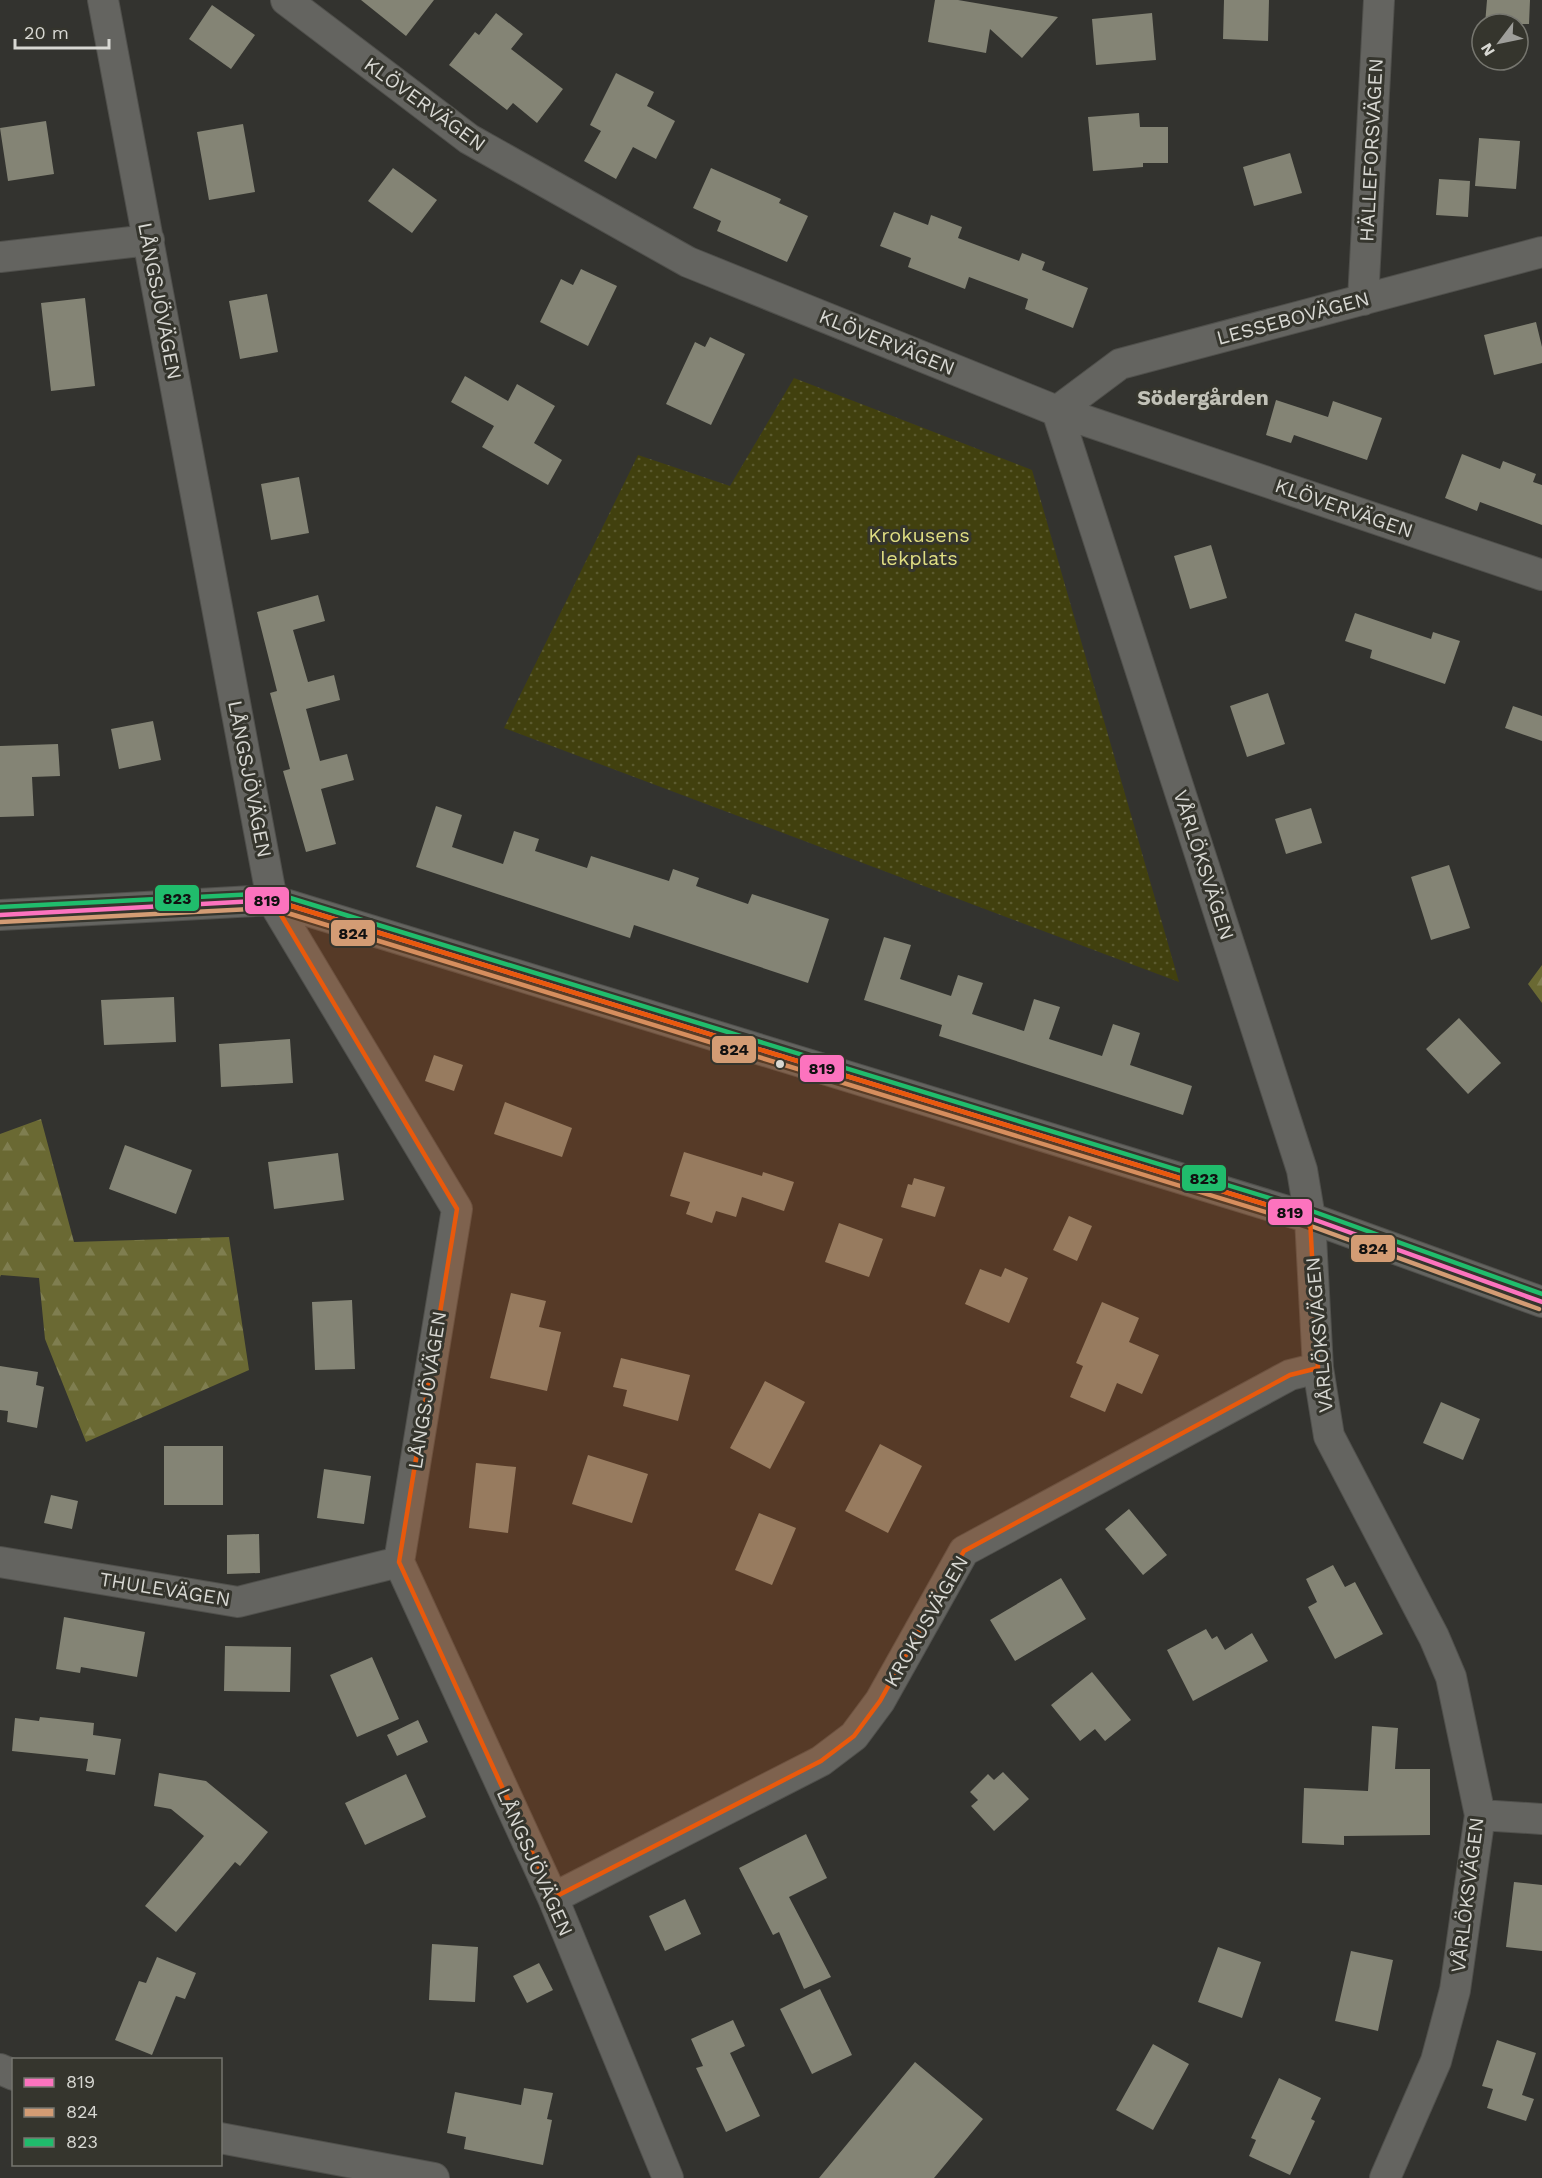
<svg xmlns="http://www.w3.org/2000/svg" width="1542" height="2178" font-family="'Work Sans',sans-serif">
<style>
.grass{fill:url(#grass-dots)}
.forest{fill:url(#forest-firs)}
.building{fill:#848475}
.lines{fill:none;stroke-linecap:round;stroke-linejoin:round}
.minor-casing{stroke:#50504c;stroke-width:32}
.minor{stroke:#646460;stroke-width:30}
.bus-1-casing{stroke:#35352d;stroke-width:9}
.bus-2-casing{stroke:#35352d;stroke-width:9}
.bus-3-casing{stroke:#35352d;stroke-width:9}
.bus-1{stroke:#fc73be;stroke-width:4.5}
.bus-2{stroke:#d39c74;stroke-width:4.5}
.bus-3{stroke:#20bc6c;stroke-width:4.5}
.marked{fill:#e8590c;fill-opacity:0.2;stroke:#e8590c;stroke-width:4.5;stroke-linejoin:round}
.bus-dot{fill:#d8d8d3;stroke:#35352d;stroke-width:2}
.labels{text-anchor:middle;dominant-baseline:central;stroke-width:6;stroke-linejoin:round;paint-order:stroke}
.street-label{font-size:20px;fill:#d8d8d3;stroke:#35352d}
.park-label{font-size:20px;fill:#dfdd82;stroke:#35352d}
.neighbourhood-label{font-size:21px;font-weight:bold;fill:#c1c1b7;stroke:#35352d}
.line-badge{stroke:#35352d;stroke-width:2}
.pale-badge-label{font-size:16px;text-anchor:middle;font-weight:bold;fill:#111}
</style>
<defs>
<pattern id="grass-dots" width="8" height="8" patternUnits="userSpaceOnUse" patternTransform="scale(1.5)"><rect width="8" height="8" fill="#41400e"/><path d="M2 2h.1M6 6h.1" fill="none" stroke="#5c5b30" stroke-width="1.8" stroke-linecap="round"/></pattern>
<pattern id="forest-firs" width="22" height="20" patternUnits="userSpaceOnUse" patternTransform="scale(1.5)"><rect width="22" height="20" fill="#6a6933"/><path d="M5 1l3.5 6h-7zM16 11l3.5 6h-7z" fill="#7f7e50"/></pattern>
</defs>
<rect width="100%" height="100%" fill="#33332f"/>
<path class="grass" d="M794 378 1032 470 1179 982 504 728 638 455 730 486Z"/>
<path class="forest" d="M1542 965V1003L1528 984Z
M41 1119 74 1242 229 1237 249 1370 86 1442 45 1339 39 1278 1 1275 0 1277V1134Z"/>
<path class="building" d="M361 0H434L406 36Z
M935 0H958L1058 17 1022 58 990 29 986 53 928 42Z
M1224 0H1269L1268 41 1223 39Z
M1487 0H1530L1529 24H1485Z
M212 5 255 35 231 69 189 39Z
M496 13 523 34 511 49 563 89 537 123 513 103 507 110 449 65 475 32 479 35Z
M1152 13 1156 60 1096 65 1092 19Z
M616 73 654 92 647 106 675 121 656 159 633 147 616 179 584 161 601 131 590 125Z
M1139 113 1140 127H1168V163H1143V167L1093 171 1088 117Z
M46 121 54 174 8 181 0 128Z
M243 124 255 192 209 200 197 132Z
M1479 138 1520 141 1516 189 1475 186Z
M1290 153 1302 193 1254 206 1243 167Z
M393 168 437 200 412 233 368 201Z
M711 168 781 199 779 203 808 216 787 262 717 231 721 221 693 208Z
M1439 179 1470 181 1468 217 1436 215Z
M894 212 928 225 931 215 962 227 958 238 1019 261 1022 253 1045 262 1042 270 1088 288 1073 328 1025 309 1028 299 969 277 965 289 908 267 911 258 880 246Z
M581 269 617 286 588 346 540 322 561 279 573 285Z
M267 294 278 352 240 359 229 301Z
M85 298 95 386 51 391 41 303Z
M1536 322 1542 347V363L1494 375 1484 335Z
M710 337 745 354 711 425 666 404 695 342 705 347Z
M465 376 508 401 517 384 555 406 534 443 562 460 548 485 482 447 494 426 451 402Z
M1276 400 1328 417 1333 401 1382 418 1367 460 1294 435 1291 443 1266 435Z
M1462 454 1500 469 1503 461 1536 474 1533 482 1542 485V525L1480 502 1477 511 1445 498Z
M299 477 309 533 271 540 261 484Z
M1211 545 1227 598 1190 609 1174 556Z
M318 595 325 621 293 630 308 682 334 675 340 700 306 709 320 761 347 754 354 780 321 789 336 844 306 852 283 771 290 769 270 693 277 691 257 612Z
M1355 613 1431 639 1433 632 1460 641 1445 684 1370 658 1372 650 1345 641Z
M1268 693 1285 744 1247 757 1230 706Z
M1513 706 1542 716V741L1505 728Z
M153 721 161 760 119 769 111 729Z
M58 744 60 776 32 777 34 816 0 817V746Z
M436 806 462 815 452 847 503 864 514 831 539 839 535 851 587 868 591 856 669 881 673 869 699 878 696 886 748 904 752 894 829 919 808 983 634 925 630 938 416 867Z
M1311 808 1322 843 1286 854 1275 819Z
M1449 865 1470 928 1431 940 1411 877Z
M884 937 911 945 900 979 951 996 958 975 983 983 972 1014 1024 1031 1034 999 1060 1007 1049 1039 1102 1056 1113 1024 1140 1033 1130 1065 1192 1086 1183 1115 939 1036 942 1025 864 1000Z
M174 997 176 1042 104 1045 101 1000Z
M1459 1018 1501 1063 1468 1094 1426 1049Z
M290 1039 293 1083 221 1087 219 1044Z
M434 1055 463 1065 454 1091 425 1081Z
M505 1102 572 1128 562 1157 494 1134Z
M125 1145 192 1170 176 1214 109 1189Z
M684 1152 762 1176 763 1172 794 1182 784 1211 742 1197 736 1217 716 1211 712 1223 686 1214 690 1202 670 1196Z
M338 1153 344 1200 274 1209 268 1162Z
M914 1178 945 1187 935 1217 901 1207 908 1184 912 1185Z
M1069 1216 1092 1226 1077 1261 1053 1250Z
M839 1223 883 1239 869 1277 825 1262Z
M1005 1268 1028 1278 1009 1323 965 1304 980 1269 1001 1277Z
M511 1293 546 1301 539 1327 561 1332 547 1391 490 1378Z
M352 1300 355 1369 315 1370 312 1302Z
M1102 1302 1139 1318 1129 1342 1159 1355 1142 1394 1117 1383 1105 1412 1070 1397 1083 1366 1076 1363Z
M621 1358 690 1375 678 1421 623 1406 627 1390 613 1387Z
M0 1366 38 1372 36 1385 44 1387 37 1428 7 1422 8 1411 0 1410Z
M765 1381 805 1402 770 1469 730 1448Z
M1441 1402 1480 1419 1463 1460 1423 1443Z
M880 1444 922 1466 888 1533 845 1511Z
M164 1446H223V1505H164Z
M588 1455 648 1474 632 1523 572 1504Z
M476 1463 516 1467 508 1533 469 1528Z
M324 1469 371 1476 364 1524 317 1518Z
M51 1495 78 1501 72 1529 44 1523Z
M1129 1509 1167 1555 1143 1575 1105 1529Z
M759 1513 796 1528 772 1585 735 1570Z
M259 1534 260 1573 227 1574V1535Z
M1333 1565 1345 1587 1355 1582 1383 1634 1335 1659 1308 1607 1317 1602 1306 1579Z
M1061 1578 1086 1619 1015 1661 990 1620Z
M64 1617 145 1632 137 1677 81 1667 80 1673 56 1669Z
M1206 1629 1212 1639 1217 1636 1225 1650 1252 1633 1268 1661 1193 1701 1167 1650Z
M225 1646 291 1647 290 1692 224 1691Z
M372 1657 399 1719 357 1737 330 1675Z
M1092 1672 1131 1720 1105 1741 1095 1729 1080 1741 1051 1705Z
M40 1717 94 1723 93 1735 121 1739 115 1775 86 1771 88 1759 12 1751 15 1718 39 1721Z
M418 1720 428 1742 397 1756 387 1735Z
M1372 1726 1398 1728 1395 1769H1430V1835L1344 1836V1845L1302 1843 1304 1788 1368 1791Z
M1003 1772 1029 1799 994 1831 971 1806 978 1800 970 1792 988 1774 994 1780Z
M159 1773 206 1781 268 1832 240 1866 235 1862 176 1932 145 1906 204 1836 171 1809 154 1806Z
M406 1774 426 1817 365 1845 345 1803Z
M806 1834 827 1878 789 1897 831 1977 804 1989 779 1932 773 1935 739 1868Z
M1514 1882 1542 1885V1951L1506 1947Z
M685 1899 701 1934 665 1951 649 1916Z
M432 1944 478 1947 475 2002 429 2000Z
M1218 1947 1261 1962 1242 2018 1198 2002Z
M1351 1951 1393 1960 1378 2031 1335 2021Z
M157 1957 196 1973 185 1999 176 1996 152 2055 115 2040 139 1981 146 1983Z
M539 1963 553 1990 527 2003 513 1976Z
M820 1989 852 2055 812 2074 780 2009Z
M733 2020 745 2046 730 2053 760 2116 726 2132 696 2068 703 2066 691 2039Z
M1497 2040 1536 2053 1522 2095 1534 2099 1526 2121 1487 2108 1493 2089 1482 2086Z
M1153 2044 1189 2064 1153 2130 1116 2110Z
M915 2062 983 2119 934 2178H819Z
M1279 2078 1321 2098 1311 2119 1315 2121 1290 2175 1249 2156 1256 2140 1251 2138Z
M524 2088 553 2093 547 2119 552 2120 543 2165 464 2149 466 2137 447 2133 455 2092 521 2105Z"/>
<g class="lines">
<g class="minor-casing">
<path id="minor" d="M103 0 272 900 457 1209 399 1562 553 1898 668 2178
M286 0 469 139 688 262 1057 411 1542 575
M0 257 149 240
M1363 300 1379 0
M0 915 272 900 1310 1218 1542 1302
M0 1562 238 1602 399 1562
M1480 1815 1542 1819
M553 1898 821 1761 854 1736 880 1701 964 1551 1290 1375 1318 1368
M0 2069 14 2075
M220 2138 434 2178
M1385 2178 1436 2061 1455 1990 1480 1815 1451 1677 1434 1637 1329 1436 1318 1368 1310 1218 1302 1170 1057 411 1120 364 1542 252"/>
</g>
<use href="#minor" class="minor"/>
<g class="bus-1-casing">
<path id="bus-1" d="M0 915 272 900 1310 1218 1542 1302"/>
</g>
<g class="bus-2-casing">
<path id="bus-2" d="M0 922 271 908 1308 1225 1539 1309"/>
</g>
<g class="bus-3-casing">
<path id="bus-3" d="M0 907 274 893 1312 1211 1542 1294"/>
</g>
<use href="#bus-1" class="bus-1"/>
<use href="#bus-2" class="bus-2"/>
<use href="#bus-3" class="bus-3"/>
</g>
<path class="marked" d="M272 900 1310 1218 1318 1368 1290 1375 964 1551 880 1701 854 1736 821 1761 553 1898 399 1562 457 1209Z"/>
<circle class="bus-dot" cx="780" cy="1064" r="5"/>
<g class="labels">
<g class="street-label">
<text transform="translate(425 104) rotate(36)">KLÖVERVÄGEN</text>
<text transform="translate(1371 150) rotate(-87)">HÄLLEFORSVÄGEN</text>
<text transform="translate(160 301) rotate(79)">LÅNGSJÖVÄGEN</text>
<text transform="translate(1293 318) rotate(-15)">LESSEBOVÄGEN</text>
<text transform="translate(887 342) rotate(22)">KLÖVERVÄGEN</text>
<text transform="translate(1344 508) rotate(19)">KLÖVERVÄGEN</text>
<text transform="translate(250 779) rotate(79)">LÅNGSJÖVÄGEN</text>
<text transform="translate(1204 865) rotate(72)">VÅRLÖKSVÄGEN</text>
<text transform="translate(1319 1335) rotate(-95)">VÅRLÖKSVÄGEN</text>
<text transform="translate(427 1390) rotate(-81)">LÅNGSJÖVÄGEN</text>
<text transform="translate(165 1589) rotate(9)">THULEVÄGEN</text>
<text transform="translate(926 1621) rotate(-60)">KROKUSVÄGEN</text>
<text transform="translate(535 1862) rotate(66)">LÅNGSJÖVÄGEN</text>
<text transform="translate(1467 1895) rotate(-83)">VÅRLÖKSVÄGEN</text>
</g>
<g class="park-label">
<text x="919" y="535">Krokusens<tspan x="919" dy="23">lekplats</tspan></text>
</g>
<g class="neighbourhood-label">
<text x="1203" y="397">Södergården</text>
</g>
</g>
<g class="line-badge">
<rect x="154" y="884" width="46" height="28" rx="6" fill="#20bc6c"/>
<rect x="244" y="886" width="46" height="29" rx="6" fill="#fc73be"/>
<rect x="330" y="919" width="46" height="28" rx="6" fill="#d39c74"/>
<rect x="711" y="1035" width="46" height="29" rx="6" fill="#d39c74"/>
<rect x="799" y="1054" width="46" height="29" rx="6" fill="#fc73be"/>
<rect x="1181" y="1164" width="46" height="28" rx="6" fill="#20bc6c"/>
<rect x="1267" y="1198" width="46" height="28" rx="6" fill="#fc73be"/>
<rect x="1350" y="1234" width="46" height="29" rx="6" fill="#d39c74"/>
</g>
<g class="pale-badge-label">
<text x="177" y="904">823</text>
<text x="267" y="906">819</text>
<text x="353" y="939">824</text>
<text x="734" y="1055">824</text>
<text x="822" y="1074">819</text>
<text x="1204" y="1184">823</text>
<text x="1290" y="1218">819</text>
<text x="1373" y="1254">824</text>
</g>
<rect x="12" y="2058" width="210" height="108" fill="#35352d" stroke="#76766f" stroke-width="1.5"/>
<rect x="24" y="2078" width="30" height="9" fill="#fc73be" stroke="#76766f" stroke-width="1.5"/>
<text x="66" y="2088" font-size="18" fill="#d8d8d3">819</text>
<rect x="24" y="2108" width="30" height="9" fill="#d39c74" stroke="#76766f" stroke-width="1.5"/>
<text x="66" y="2118" font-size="18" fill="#d8d8d3">824</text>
<rect x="24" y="2138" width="30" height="9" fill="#20bc6c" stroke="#76766f" stroke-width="1.5"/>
<text x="66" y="2148" font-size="18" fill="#d8d8d3">823</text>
<g transform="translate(1500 42) rotate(238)"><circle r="28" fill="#35352d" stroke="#76766f" stroke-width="1.5"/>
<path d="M0-4.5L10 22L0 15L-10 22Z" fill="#9e9e9a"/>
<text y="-9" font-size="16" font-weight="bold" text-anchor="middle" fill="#d8d8d3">N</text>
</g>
<path d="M15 39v9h94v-9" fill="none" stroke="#d8d8d3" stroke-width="3"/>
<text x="24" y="39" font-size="18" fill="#d8d8d3" stroke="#35352d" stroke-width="4.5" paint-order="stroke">20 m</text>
</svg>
